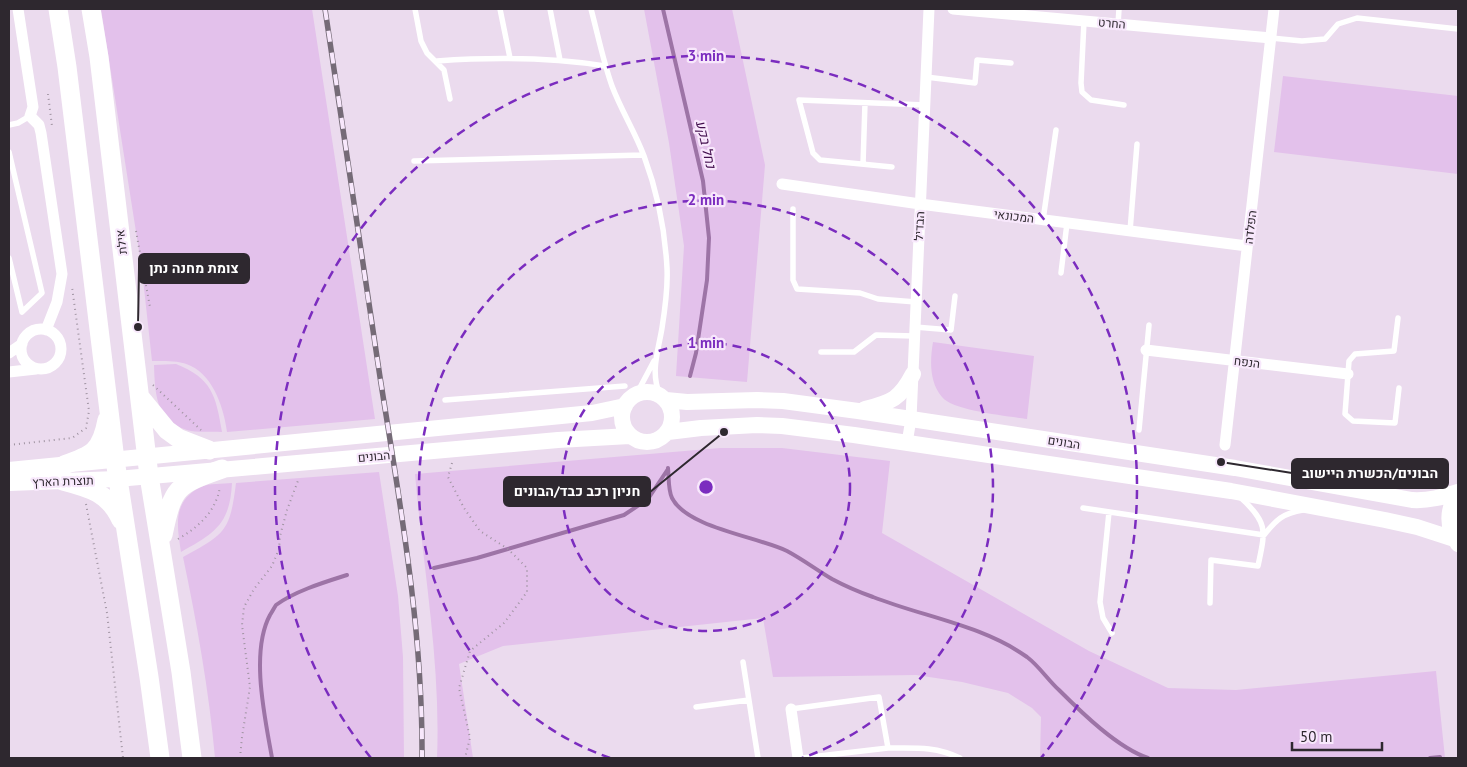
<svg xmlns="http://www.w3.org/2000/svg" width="1467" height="767" font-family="'PT Sans',Heebo,sans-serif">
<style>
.green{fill:#e3c1eb}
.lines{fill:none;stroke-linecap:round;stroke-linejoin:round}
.stream{stroke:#9d74a6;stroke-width:4}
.path{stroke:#a094a2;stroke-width:2;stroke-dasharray:1 4;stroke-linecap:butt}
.lane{stroke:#fff;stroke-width:5.5}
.street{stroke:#fff;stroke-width:11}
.secondary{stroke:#fff;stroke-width:16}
.primary{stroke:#fff;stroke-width:19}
.rail-casing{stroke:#756b77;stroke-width:5.5}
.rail{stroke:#f8e8fc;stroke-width:4;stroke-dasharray:11;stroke-linecap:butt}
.ring{fill:none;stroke:#7b2cbf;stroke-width:2.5;stroke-dasharray:9 6}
.labels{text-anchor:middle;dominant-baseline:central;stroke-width:4.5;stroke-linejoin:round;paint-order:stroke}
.street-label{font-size:12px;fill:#2e282f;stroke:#f8e8fc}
.water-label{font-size:14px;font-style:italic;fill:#420e4d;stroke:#f8e8fc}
.centre{fill:#7b2cbf;stroke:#f8e8fc;stroke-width:2.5}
.ring-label{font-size:15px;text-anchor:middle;font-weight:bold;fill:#7b2cbf;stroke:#f8e8fc;stroke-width:4.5;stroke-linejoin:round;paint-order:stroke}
.leader{fill:none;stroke:#2e282f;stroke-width:2}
.callout-dot{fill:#2e282f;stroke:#f8e8fc;stroke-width:2}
.callout{fill:#2e282f;stroke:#2e282f;stroke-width:2}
.callout-label{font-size:14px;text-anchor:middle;font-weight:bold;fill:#fff}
</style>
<rect width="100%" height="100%" fill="#ebdbee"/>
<path class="green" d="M101 9H312L375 419 227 432C224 409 214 377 191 366 179 360 165 361 152 361L142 270Z
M644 9H732L765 165 747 382 676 376 684 246 669 143Z
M1283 76 1458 96V174L1274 152Z
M933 342 1034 356 1027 419C1009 416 953 411 942 397 929 382 930 360 933 342Z
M176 364C212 378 216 396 222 432 211 431 197 433 187 430 155 421 155 392 154 365Z
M720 448H782L890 461 882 533 1089 651 1168 688 1236 690 1436 671 1445 758H1040L1041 717 1032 708 1008 693 962 682 916 675 773 677 763 618 503 646 459 664 473 758H437C441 663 423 568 415 474Z
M379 472 398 596 403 657 404 758H215C209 690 197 624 183 557 225 534 230 532 236 483Z
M232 483C230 524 215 533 181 552 177 526 172 501 201 487 209 483 223 484 232 483Z"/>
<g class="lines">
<path class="stream" d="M663 9 703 181 709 238 707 280 696 353 690 376
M668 468C669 477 668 490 672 498 687 528 759 537 787 551 802 559 817 570 832 579 845 586 859 592 873 597 924 617 982 625 1027 657 1039 666 1048 680 1059 690 1082 713 1118 748 1148 758
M434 568 477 558 624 515 648 499 668 469
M272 758C265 718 250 652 270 615 272 612 274 608 276 605 295 591 325 582 347 575
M1430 758 1440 757"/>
<path class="path" d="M48 94 52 126
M136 231 150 307
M153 385 201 430
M9 445 72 438 86 428 89 411 72 287
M452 463 448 477 464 508 480 531 508 549 527 568V592L504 623 470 651 459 688 470 738 465 758
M86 504 107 613 123 758
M178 539C199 527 216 511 220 487
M240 758 242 737 250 687 242 625 244 607 254 589 272 566 279 549 280 536 287 510 299 478"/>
<path class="lane" d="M415 9 421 41 427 53 444 70 450 99
M500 9 510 58
M550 9 560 60
M591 9C598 35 603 61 612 86 621 110 635 132 644 156 657 191 665 230 667 268 668 287 665 309 662 328 658 352 650 372 660 395
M1084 21 1081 83 1082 92 1091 100 1124 105
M1118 24 1119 9
M1271 38 1302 41 1325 39 1338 24 1357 18 1458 29
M437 61C494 57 549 57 605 66
M926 77 975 83 977 60 1011 63
M9 125 18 123 30 116
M9 152 42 293 22 312 9 258
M414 161 643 155
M863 164 865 103
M892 167 820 160 813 153 799 100 925 105
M793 209V280L797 289 860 293 878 299 916 302
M1043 220 1056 130
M1130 231 1137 144
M1061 273 1067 223
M1398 318 1394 351 1355 354 1349 361 1345 414 1353 421 1395 423 1399 388
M915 327 951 330 955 296
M821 352H854L876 335 914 336
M636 395 654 361
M445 400 625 386
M1139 430 1149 325
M1083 508 1264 535
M1109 512 1100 602 1103 618 1112 633
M1264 535C1276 520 1283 513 1303 510
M1210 603 1211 560 1258 566C1265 532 1269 523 1241 498
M743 662 758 758
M696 707 749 700
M791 709 879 697 888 748 802 758
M888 748C914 748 935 746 960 758"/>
<path class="street" d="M18 9 33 107 30 116 39 125 41 133 62 274 57 302 46 330
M953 9 1271 38
M782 184 920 204 1247 246
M21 349a20 20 0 1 1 40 0a20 20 0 1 1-40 0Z
M1146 350 1348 374
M9 353 22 344
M9 372 36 369
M907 443 911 419 929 9
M1225 445 1274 9
M791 709 798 758"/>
<path class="secondary" d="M622 417a25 25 0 1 1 50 0a25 25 0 1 1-50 0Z
M666 400 687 402 757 400 783 401 858 411 1235 468 1412 500C1429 501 1442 497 1458 492
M865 409C892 402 900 399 913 374
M668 432 701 428 757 425 782 426 854 435 1231 491 1385 520 1417 527 1454 539
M9 470 551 417 592 413 625 406
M9 483 117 479 558 440 630 436
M1458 492C1447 509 1446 527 1458 544"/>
<path class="primary" d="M58 9 67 67 115 460 149 677 160 758
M91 9 99 57 149 476 181 672 192 758
M140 397 167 430 178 438 209 450
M64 465C92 455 101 452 107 420
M63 481C90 488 109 493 121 520
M163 535C173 487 176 485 222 469"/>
<g class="rail-casing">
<path id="rail" d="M325 9C344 132 361 254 380 377 400 504 423 630 422 758"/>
</g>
<use href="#rail" class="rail"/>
</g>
<g class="ring">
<circle cx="706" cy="487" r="144"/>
<path d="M610 758A287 287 0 1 1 802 758"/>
<path d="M371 758A431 431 0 1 1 1041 758"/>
</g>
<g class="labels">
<g class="street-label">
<text transform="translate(1112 23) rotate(5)">החרט</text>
<text transform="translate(1014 216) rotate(7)">המכונאי</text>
<text transform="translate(919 226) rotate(-87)">הבדיל</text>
<text transform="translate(1250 227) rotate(-83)">הפלדה</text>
<text transform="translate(121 242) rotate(-97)">אילת</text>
<text transform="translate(1247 362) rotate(7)">הנפח</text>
<text transform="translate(1064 442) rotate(9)">הבונים</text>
<text transform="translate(374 456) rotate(-5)">הבונים</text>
<text transform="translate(63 481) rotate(-2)">תוצרת הארץ</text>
</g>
<g class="water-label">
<text transform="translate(706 144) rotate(77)">נחל בקע</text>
</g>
</g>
<circle cx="706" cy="487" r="8" class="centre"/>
<g class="ring-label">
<text x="706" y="61">3 min</text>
<text x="706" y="205">2 min</text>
<text x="706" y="348">1 min</text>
</g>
<path class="leader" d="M138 327L139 268M1221 462L1292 473M724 432L650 492"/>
<g class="callout-dot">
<circle cx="138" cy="327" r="5"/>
<circle cx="1221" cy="462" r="5"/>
<circle cx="724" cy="432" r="5"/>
</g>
<g class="callout">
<rect x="139" y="254" width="110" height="29" rx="5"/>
<rect x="1292" y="459" width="156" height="29" rx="5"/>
<rect x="504" y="477" width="146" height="29" rx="5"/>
</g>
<g class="callout-label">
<text x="194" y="273">צומת מחנה נתן</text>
<text x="1370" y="478">הבונים/הכשרת היישוב</text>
<text x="577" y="496">חניון רכב כבד/הבונים</text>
</g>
<rect width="1467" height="767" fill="none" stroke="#2e282f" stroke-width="20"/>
<path d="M1292 742v8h90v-8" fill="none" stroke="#2e282f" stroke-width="2.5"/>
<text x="1300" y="742" font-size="15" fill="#2e282f" stroke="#f8e8fc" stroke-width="4" paint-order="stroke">50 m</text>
</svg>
